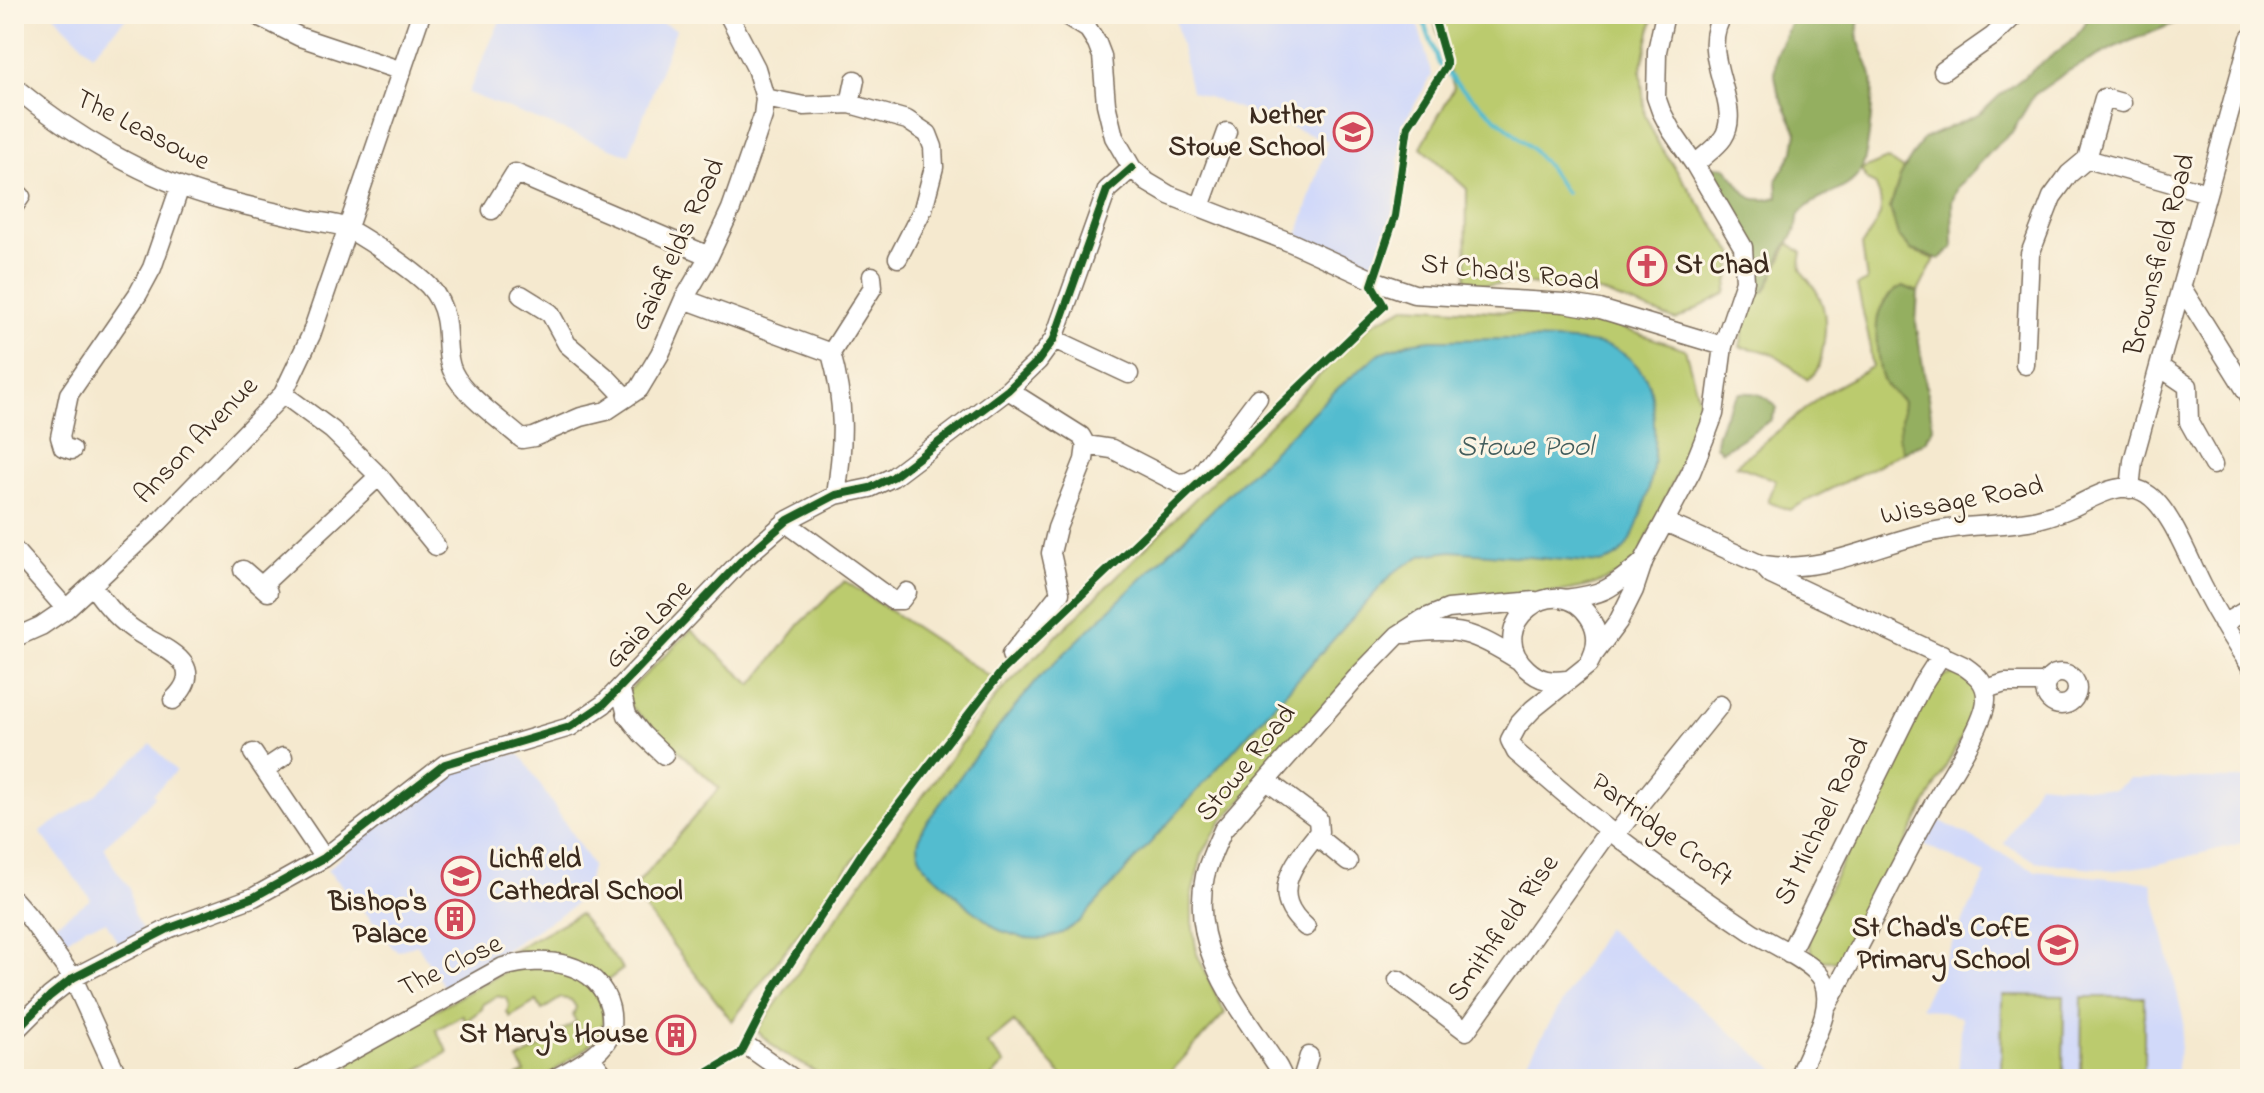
<svg xmlns="http://www.w3.org/2000/svg" width="2264" height="1093" font-family="'Indie Flower',sans-serif">
<style>
.built{fill:#d1d9f9}
.green{fill:#bbcb6e;stroke:#7b7a46;stroke-width:2}
.forest{fill:#94af61;stroke:#686c40;stroke-width:2}
.water{fill:#52bccf;stroke:#467376;stroke-width:2}
.lines{fill:none;stroke-linecap:round;stroke-linejoin:round}
.stream{stroke:#52bccf;stroke-width:4}
.minor-casing{stroke:#7c6d5c;stroke-width:21}
.minor{stroke:#fff;stroke-width:18}
.cycleway-casing{stroke:#fcf5e5;stroke-width:13}
.cycleway{stroke:#1b5e20;stroke-width:8}
.labels{text-anchor:middle;dominant-baseline:central;stroke-width:6;stroke-linejoin:round;paint-order:stroke}
.poi-label{font-size:28px;font-weight:bold;fill:#3b2a1e;stroke:#fcf5e5;text-anchor:end}
.street-label{font-size:28px;fill:#3b2a1e;stroke:#fcf5e5}
.water-label{font-size:30px;font-style:italic;fill:#435d5c;stroke:#fcf5e5}
</style>
<rect width="100%" height="100%" fill="#fcf5e5"/>
<filter id="ink" filterUnits="userSpaceOnUse"><feTurbulence type="fractalNoise" baseFrequency=".0125" numOctaves="2"/><feDisplacementMap in="SourceGraphic" scale="16" xChannelSelector="R" yChannelSelector="G"/><feConvolveMatrix kernelMatrix="1 2 1 2 8 2 1 2 1" color-interpolation-filters="sRGB"/></filter>
<filter id="wash" filterUnits="userSpaceOnUse"><feTurbulence type="fractalNoise" baseFrequency=".006" numOctaves="4" result="noise"/><feDisplacementMap in="SourceGraphic" scale="32" xChannelSelector="R" yChannelSelector="G"/><feGaussianBlur stdDeviation="1.8" result="paint"/><feColorMatrix in="noise" values="0 0 0 0 0 0 0 0 0 0 0 0 0 0 0 0 0 1.4 0 .05"/><feComposite in="paint" operator="in"/></filter>
<g filter="url(#wash)">
<rect width="100%" height="100%" fill="#f5e9cf"/>
<path class="built" d="M53 14H130L92 54Z
M503 14H652L650 18 676 29 629 155 468 93Z
M1174 14H1415L1432 75 1404 123 1394 208 1385 243 1373 268 1298 236 1328 141 1191 91Z
M151 744 176 771 153 794 155 796 133 821 104 846 113 865 130 889 133 913 144 933 120 946 106 922 87 926 64 941 52 926 91 899 40 832 94 796Z
M513 754 520 755 524 760 587 857 592 866 587 883 579 900 570 908 445 989 417 944 398 951 393 948 355 899 327 870 377 825 443 774 485 759Z
M2129 779H2250V841L2159 864 2115 870 2037 862 2004 844 2038 783 2114 790Z
M1935 818 2035 871 2151 882 2184 1022 2175 1079H1964L1958 1076 1962 1017 1921 1007 1986 874 1923 844Z
M1606 928 1784 1077V1079H1517Z"/>
<path class="green" d="M1432 14H1654L1641 71 1645 115 1658 143 1734 255 1726 293 1676 320 1600 292 1521 283 1466 286 1467 189 1421 147 1454 88Z
M1887 159 1904 169 1890 208 1911 250 1935 259 1918 292 1903 286 1885 385 1903 401 1899 438 1904 452 1789 510 1768 502 1776 480 1736 465 1825 393 1872 367 1869 339 1857 286 1867 281 1862 245C1878 221 1888 212 1875 184L1867 180 1861 170Z
M1789 243 1802 253C1796 275 1808 276 1817 292 1828 312 1826 332 1822 353 1820 365 1818 373 1807 379 1796 373 1790 364 1780 358 1767 350 1754 349 1740 347L1752 289 1758 293 1766 291Z
M1407 306 1588 317 1685 349 1703 416 1638 558C1632 563 1626 570 1619 574 1569 601 1508 590 1454 600 1440 602 1426 610 1413 616L1221 822 1202 855 1192 894V922L1197 954 1225 1013 1164 1079H1065L1014 1022 987 1044 1005 1064 989 1079H829L780 1052 757 1031 897 831 998 694 1371 324Z
M845 581 1001 684 903 795 732 1021 631 891 719 788 621 698 691 630 752 685 800 624Z
M1952 674C1974 677 1979 689 1976 710L1844 958C1816 968 1805 952 1810 926L1930 689 1940 678Z
M579 914 623 969 604 983 574 962 513 950Z
M540 965 579 974 603 1003V1024L599 1035 586 1048 543 1079H513L525 1072 518 1060 558 1037 556 1034 576 1022 573 1016 576 1007 571 1000 561 998 542 1010 537 1001 510 1017 507 1012 509 1005 506 998 497 996 483 1004 482 1009 466 1021 463 1015 436 1030 448 1052 402 1079H357L346 1059 506 971Z
M2002 995 2064 996 2063 1079H2001Z
M2082 997H2144V1079H2081Z"/>
<path class="forest" d="M1795 14H1860C1853 41 1863 48 1871 72 1876 86 1868 157 1861 170 1848 195 1813 194 1798 216 1799 231 1789 240 1782 253 1776 266 1772 279 1765 291L1758 293 1752 289 1753 269 1709 172 1714 167H1725C1745 187 1742 207 1778 197L1777 179 1794 151 1797 132 1778 92 1775 75 1776 54Z
M2091 14H2198L2115 47 2070 70 2034 95 2012 132 1993 149 1958 187 1952 202 1953 248 1940 259 1911 250 1898 236 1890 208 1900 177 1906 166 1923 139 1980 114 1999 96 2075 38Z
M1903 286 1918 292 1916 323 1933 428 1925 442 1904 452 1899 438 1903 402C1898 396 1889 390 1885 384 1877 369 1873 322 1881 308 1886 297 1893 291 1903 286Z
M1740 393C1756 392 1767 395 1777 408L1771 420 1722 451 1716 446C1716 431 1729 402 1740 393Z"/>
<path class="water" d="M1431 340C1468 340 1595 334 1619 351 1632 359 1646 373 1650 388 1655 404 1655 449 1653 467 1650 490 1637 536 1621 553 1615 559 1609 561 1600 563L1451 551 1423 555 1394 572 1080 921 1062 933 1044 939 1023 938 999 930 971 909 925 867 919 855 918 843 923 827 978 752 1036 681 1339 387 1380 353 1408 343Z"/>
<g class="lines">
<path class="stream" d="M1421 14 1439 64 1460 87 1531 148 1549 168 1566 193"/>
</g>
</g>
<g filter="url(#ink)">
<g class="lines">
<g class="minor-casing">
<path id="minor" d="M254 14 300 37 402 71
M1064 14 1088 29 1097 43 1102 56 1106 104 1114 137 1132 168 1147 182 1169 195 1292 243 1373 280 1414 294 1564 303 1600 309 1723 346
M1943 71 1993 36 2016 14
M14 87C72 135 148 180 220 199 250 207 279 213 309 220 322 223 339 223 350 230 371 242 412 269 429 286 437 295 443 307 445 318 449 336 445 356 453 372 463 394 503 422 522 439L534 437 581 417 606 411 639 389 660 354 684 299 709 256 731 209 754 143 763 116 765 98 756 68 728 14
M765 98 804 106 850 104 907 120 928 134 933 147 934 167 923 209 898 258
M850 104 855 80
M2087 159 2104 98 2122 103
M1695 165C1703 156 1716 148 1723 138 1745 105 1695 52 1724 14
M14 206 21 196
M1200 207 1227 132
M492 210 515 173 709 256
M2182 288 2250 397
M521 295 550 313 567 344 607 378 626 398
M684 299 831 353C845 403 844 443 836 495
M1054 339 1129 374
M831 353 873 287 872 276
M2025 365 2030 254 2052 197 2069 174 2087 159 2207 193
M2160 367 2188 386 2189 422 2213 465
M1008 390 1081 436 1086 445 1084 460 1057 528 1051 553 1060 593 1011 655
M283 394 332 430 379 476 436 546
M1086 445 1112 449 1178 483 1188 482 1200 475 1258 398
M72 450 63 447 60 437 69 394 138 294 152 268 180 187
M2130 489 2133 461 2250 38
M785 522 892 600H901L907 592
M1665 522 1762 565 1771 575 1964 666C1977 675 1987 683 1986 700 1985 725 1945 783 1931 809 1895 873 1864 941 1827 1005
M14 550 66 609
M1764 565C1829 575 1884 538 1948 529 1978 524 2009 526 2038 519 2050 516 2062 512 2073 507 2095 497 2122 478 2147 494 2170 508 2190 562 2203 587 2217 614 2232 640 2250 665
M243 570 268 592
M92 585C103 601 115 616 130 627 155 647 214 660 173 700
M261 586 379 476
M1565 599C1607 594 1611 588 1643 562
M2223 624 2250 608
M1405 634C1457 626 1474 632 1518 660
M14 638 41 626 66 609 92 585 157 524 283 394 311 335 421 14
M1595 653 1618 622 1634 590 1644 560 1691 472 1708 430 1714 414 1723 346 1745 281 1743 247 1695 165 1671 130 1661 111 1656 97 1657 51 1665 14
M2045 689a16 16 0 1 1 32 0a16 16 0 1 1-32 0Z
M1567 680C1551 682 1540 681 1527 669 1480 626 1558 566 1590 618 1600 634 1597 650 1588 665L1533 709 1518 725 1510 740 1516 752C1547 778 1578 806 1610 831 1654 866 1702 898 1749 930 1767 942 1816 963 1823 981 1836 1012 1807 1049 1798 1079
M620 687 627 715 642 734 664 755
M1986 689 2005 683H2046
M253 753 324 858
M265 769 283 757
M1267 781 1318 819 1319 832C1294 863 1267 894 1306 927
M1615 835 1720 705
M1316 836 1348 862
M14 900 28 916 73 978 119 1079
M1789 954 1922 685 1942 654
M1398 980 1466 1031 1609 830
M14 1032 50 996 73 978 170 928 254 897 324 858 445 764 570 727 604 704 741 561 788 520 836 495 870 488 893 477 1008 390 1038 361 1054 339 1107 190 1132 168
M750 1048 794 1079
M590 1057 607 1079
M301 1079 503 967C543 955 599 961 610 1008 612 1017 612 1030 608 1039 599 1056 570 1070 554 1079
M1284 1079 1278 1067C1240 1008 1188 951 1205 876 1209 860 1216 845 1223 830L1359 675 1398 635 1423 619 1448 609 1535 601
M1302 1079 1309 1056"/>
</g>
<use href="#minor" class="minor"/>
<g class="cycleway-casing">
<path id="cycleway" d="M14 1032 50 996 73 978 170 928 254 897 324 858 445 764 570 727 604 704 741 561 788 520 836 495 870 488 893 477 1008 390 1038 361 1054 339 1107 190 1132 168
M697 1079 741 1053 776 985 864 850 1002 671 1384 306 1372 285 1395 216 1408 126 1446 66V60L1433 14"/>
</g>
<use href="#cycleway" class="cycleway"/>
</g>
</g>
<defs>
<g id="school-ring" transform="scale(2)"><circle r="9.5" fill="#fcf5e5" stroke="#d1495b" stroke-width="1.5"/><path d="M0-5L7-2L0 1L-7-2ZM-4 1L0 2.5L4 1V4Q0 6-4 4Z" fill="#d1495b"/></g>
<g id="church-ring" transform="scale(2)"><circle r="9.5" fill="#fcf5e5" stroke="#d1495b" stroke-width="1.5"/><path d="M-1.2-6h2.4v3.5h3.3v2.4h-3.3V6h-2.4V-.1h-3.3v-2.4h3.3Z" fill="#d1495b"/></g>
<g id="building-ring" transform="scale(2)"><circle r="9.5" fill="#fcf5e5" stroke="#d1495b" stroke-width="1.5"/><path d="M-4-6H4V6H1V3H-1V6H-4ZM-2.5-4.3h1.7v1.8h-1.7ZM.8-4.3h1.7v1.8H.8ZM-2.5-1h1.7V.8h-1.7ZM.8-1h1.7V.8H.8Z" fill="#d1495b"/></g>
</defs>
<g fill-rule="evenodd">
<use href="#school-ring" x="1353" y="132"/>
<use href="#church-ring" x="1647" y="266"/>
<use href="#school-ring" x="461" y="876"/>
<use href="#building-ring" x="455" y="919"/>
<use href="#school-ring" x="2058" y="945"/>
<use href="#building-ring" x="676" y="1035"/>
</g>
<g class="labels">
<g class="poi-label">
<text x="1325" y="116">Nether<tspan x="1325" dy="32">Stowe School</tspan></text>
<text x="1675" y="266" text-anchor="start">St Chad</text>
<text x="489" y="860" text-anchor="start">Lichfield<tspan x="489" dy="32">Cathedral School</tspan></text>
<text x="427" y="903">Bishop's<tspan x="427" dy="32">Palace</tspan></text>
<text x="2030" y="929">St Chad's CofE<tspan x="2030" dy="32">Primary School</tspan></text>
<text x="648" y="1035">St Mary's House</text>
</g>
<g class="street-label">
<text transform="translate(142 131) rotate(27)">The Leasowe</text>
<text transform="translate(679 245) rotate(-65)">Gaiafields Road</text>
<text transform="translate(2161 255) rotate(-75)">Brownsfield Road</text>
<text transform="translate(1510 274) rotate(6)">St Chad's Road</text>
<text transform="translate(197 441) rotate(-46)">Anson Avenue</text>
<text transform="translate(1962 502) rotate(-11)">Wissage Road</text>
<text transform="translate(649 625) rotate(-46)">Gaia Lane</text>
<text transform="translate(1247 764) rotate(-51)">Stowe Road</text>
<text transform="translate(1823 822) rotate(-64)">St Michael Road</text>
<text transform="translate(1661 831) rotate(37)">Partridge Croft</text>
<text transform="translate(1504 929) rotate(-55)">Smithfield Rise</text>
<text transform="translate(451 967) rotate(-26)">The Close</text>
</g>
<g class="water-label">
<text x="1525" y="448">Stowe Pool</text>
</g>
</g>
<rect width="2264" height="1093" fill="none" stroke="#fcf5e5" stroke-width="48"/>
</svg>
